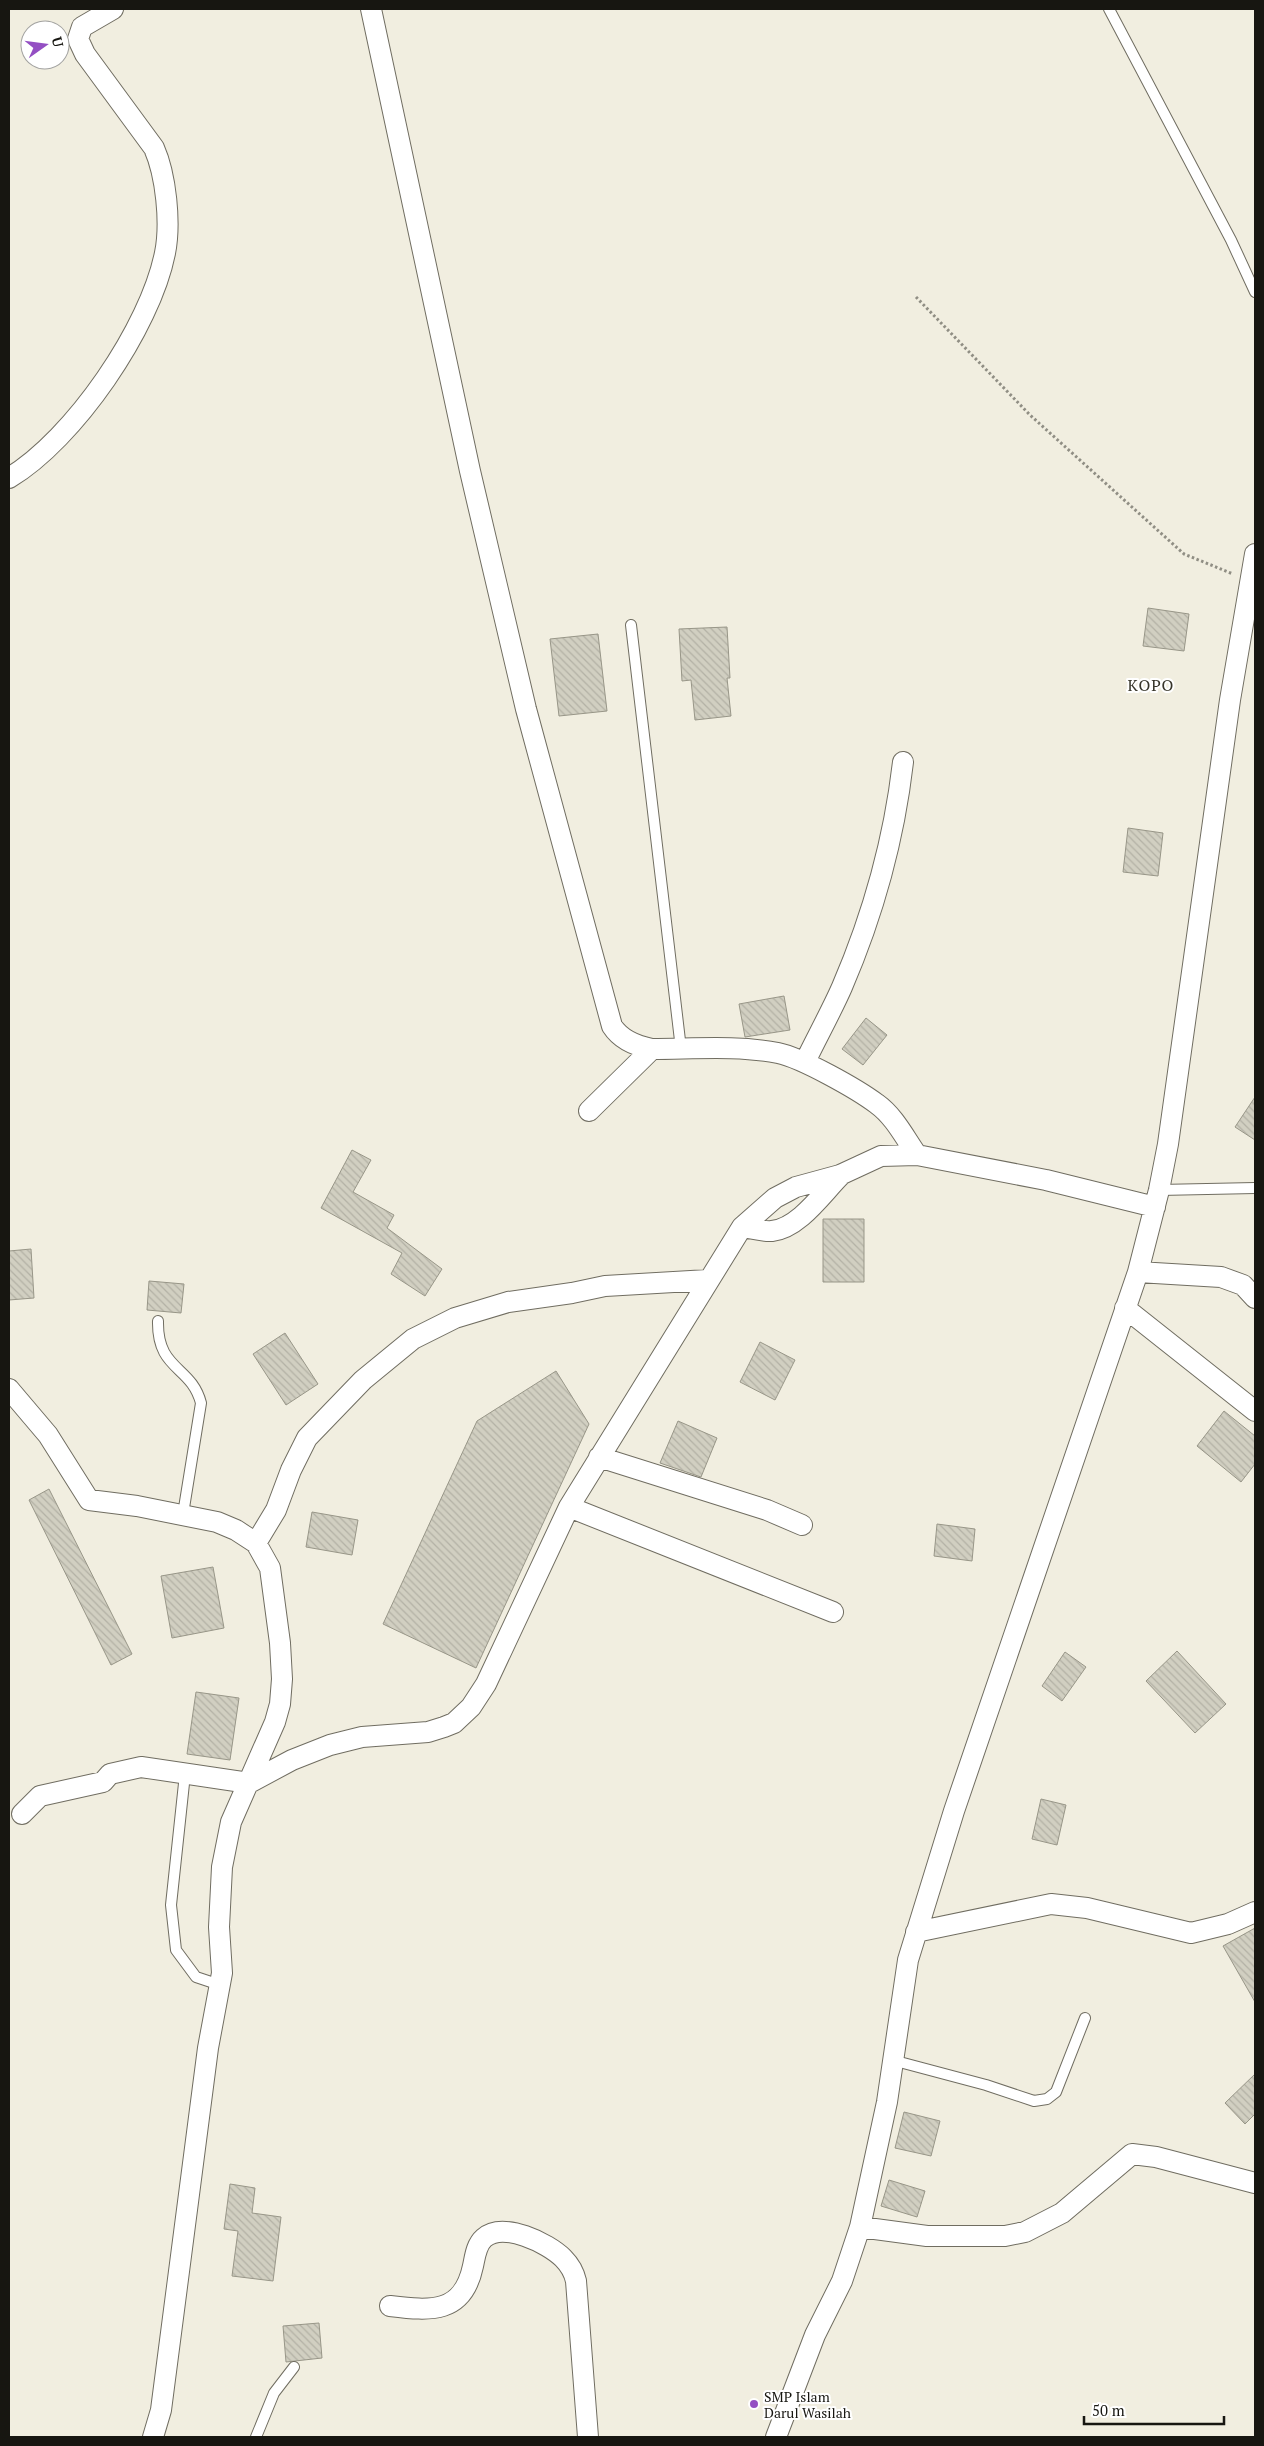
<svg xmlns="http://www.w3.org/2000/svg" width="1264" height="2446" font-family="'PT Serif',serif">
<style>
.building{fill:url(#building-back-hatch);stroke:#989688}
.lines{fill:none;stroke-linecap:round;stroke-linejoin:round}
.service-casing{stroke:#706d61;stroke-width:12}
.minor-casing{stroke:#706d61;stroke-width:22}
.path{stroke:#908e84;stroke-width:3;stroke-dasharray:2.5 2.5;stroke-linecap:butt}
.service{stroke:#fff;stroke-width:10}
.minor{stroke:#fff;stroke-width:20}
.poi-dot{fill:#944fc3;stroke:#fff;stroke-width:2}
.labels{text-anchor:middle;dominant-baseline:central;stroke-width:4;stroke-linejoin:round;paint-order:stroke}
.poi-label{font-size:14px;fill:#171611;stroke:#fff;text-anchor:start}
.quarter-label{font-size:16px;letter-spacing:1px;fill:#37352a;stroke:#fff}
</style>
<defs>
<pattern id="building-back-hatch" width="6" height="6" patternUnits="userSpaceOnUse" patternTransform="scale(1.25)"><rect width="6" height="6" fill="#d1cfc1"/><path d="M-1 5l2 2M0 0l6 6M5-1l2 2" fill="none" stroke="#b3b1a5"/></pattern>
</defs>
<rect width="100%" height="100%" fill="#f1eee0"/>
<path class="building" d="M1148 608 1189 614 1184 651 1143 646Z
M727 627 730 678H727L731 716 695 720 691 680 682 681 679 629Z
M598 634 607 711 559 716 550 639Z
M1128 828 1163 833 1158 876 1123 872Z
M784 996 790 1030 745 1037 739 1004Z
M866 1018 887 1035 863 1065 842 1049Z
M1255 1097V1140L1235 1127Z
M352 1150 371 1160 353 1192 394 1215 387 1228 442 1269 425 1296 391 1274 402 1253 321 1208Z
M823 1219H864V1282H823Z
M31 1249 34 1298 9 1300V1251Z
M149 1281 184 1284 181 1313 147 1310Z
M285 1333 318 1384 286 1405 253 1354Z
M760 1342 795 1360 775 1400 740 1382Z
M556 1371 589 1424 476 1668 383 1624 477 1421Z
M1224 1411 1255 1436V1464L1241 1482 1197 1446Z
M678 1421 717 1438 701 1477 660 1463Z
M49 1489 132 1654 111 1665 29 1500Z
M312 1512 358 1520 352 1555 306 1547Z
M937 1524 975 1529 972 1561 934 1556Z
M213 1567 224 1628 172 1638 161 1576Z
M1177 1651 1226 1704 1195 1733 1146 1681Z
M1065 1652 1086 1667 1062 1701 1042 1686Z
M196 1692 239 1698 230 1760 187 1754Z
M1041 1799 1066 1805 1057 1845 1032 1839Z
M1255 1928V2002L1223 1946Z
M1255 2074V2114L1245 2124 1225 2103Z
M904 2112 940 2121 931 2156 895 2148Z
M889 2180 925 2191 917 2217 881 2206Z
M230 2184 255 2188 252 2213 281 2217 273 2281 232 2276 238 2231 224 2229Z
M319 2323 322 2358 286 2362 283 2326Z"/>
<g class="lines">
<g class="service-casing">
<path id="service" d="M1109 9 1231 240 1255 292
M631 625 681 1049
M1159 1190 1255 1188
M158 1321C157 1371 191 1365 201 1403L183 1514
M185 1774 171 1905 176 1950 196 1977 220 1985
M892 2060 986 2085 1034 2101 1047 2099 1056 2092 1085 2018
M256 2437 274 2393 294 2367"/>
</g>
<g class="minor-casing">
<path id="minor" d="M371 9 470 471 526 709 612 1026C621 1040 636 1046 652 1049 693 1049 737 1045 778 1053 802 1058 857 1089 877 1104 894 1116 905 1138 917 1155
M9 478C74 439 150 328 165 253 171 223 166 175 154 148L85 54 78 39 82 27 113 9
M805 1062C817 1037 831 1012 842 987 873 915 894 840 903 762
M589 1111 652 1049
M742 1227C751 1228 763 1232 772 1231 799 1228 822 1194 840 1176
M1138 1272 1221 1277 1243 1285 1255 1298
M1125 1308 1255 1411
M9 1389 48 1435 89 1500 137 1506 217 1522 236 1530 256 1543 270 1568 280 1643 282 1679 280 1704 275 1722 231 1822 222 1867 219 1927 222 1973 208 2048 161 2410 153 2437
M599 1457 767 1510 802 1525
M569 1507 833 1612
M256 1543 276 1510 291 1470 307 1438 363 1380 413 1339 455 1318 508 1302 572 1293 605 1286 708 1280
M22 1814 40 1796 103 1782 110 1774 141 1767 249 1783 292 1760 330 1745 362 1737 428 1732 444 1727 454 1723 471 1707 486 1684 569 1507 742 1227 775 1198 796 1187 840 1175 881 1156 917 1155 1046 1180 1155 1207
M916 1932 1051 1904 1087 1908 1191 1933 1228 1924 1255 1912
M860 2227 927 2236H1005L1025 2232 1062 2213 1132 2154 1156 2157 1255 2183
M390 2306C431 2311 463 2314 473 2266 475 2257 476 2245 484 2238 503 2221 548 2243 563 2258 570 2265 574 2272 576 2281L588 2437
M776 2437 815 2335 842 2281 860 2227 887 2102 908 1960 954 1811 1138 1272 1159 1190 1168 1144 1230 700 1255 554"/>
</g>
<path class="path" d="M916 297 1030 415 1184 554 1233 574"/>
<use href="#service" class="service"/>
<use href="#minor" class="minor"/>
</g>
<circle class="poi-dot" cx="754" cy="2404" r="5"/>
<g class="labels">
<g class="poi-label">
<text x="764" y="2396">SMP Islam<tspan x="764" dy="16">Darul Wasilah</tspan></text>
</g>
<g class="quarter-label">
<text x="1151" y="685">KOPO</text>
</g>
</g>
<rect width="1264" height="2446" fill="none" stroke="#171611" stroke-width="20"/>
<g transform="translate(45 45) rotate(76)"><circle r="24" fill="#ffffff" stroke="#a2a2a0"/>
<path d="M0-4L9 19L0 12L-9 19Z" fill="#944fc3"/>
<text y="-8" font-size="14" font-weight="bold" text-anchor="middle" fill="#171611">U</text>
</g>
<path d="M1084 2416v8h140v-8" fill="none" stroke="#171611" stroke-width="2.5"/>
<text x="1092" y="2416" font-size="15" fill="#171611" stroke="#ffffff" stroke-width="4" paint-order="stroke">50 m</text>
</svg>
